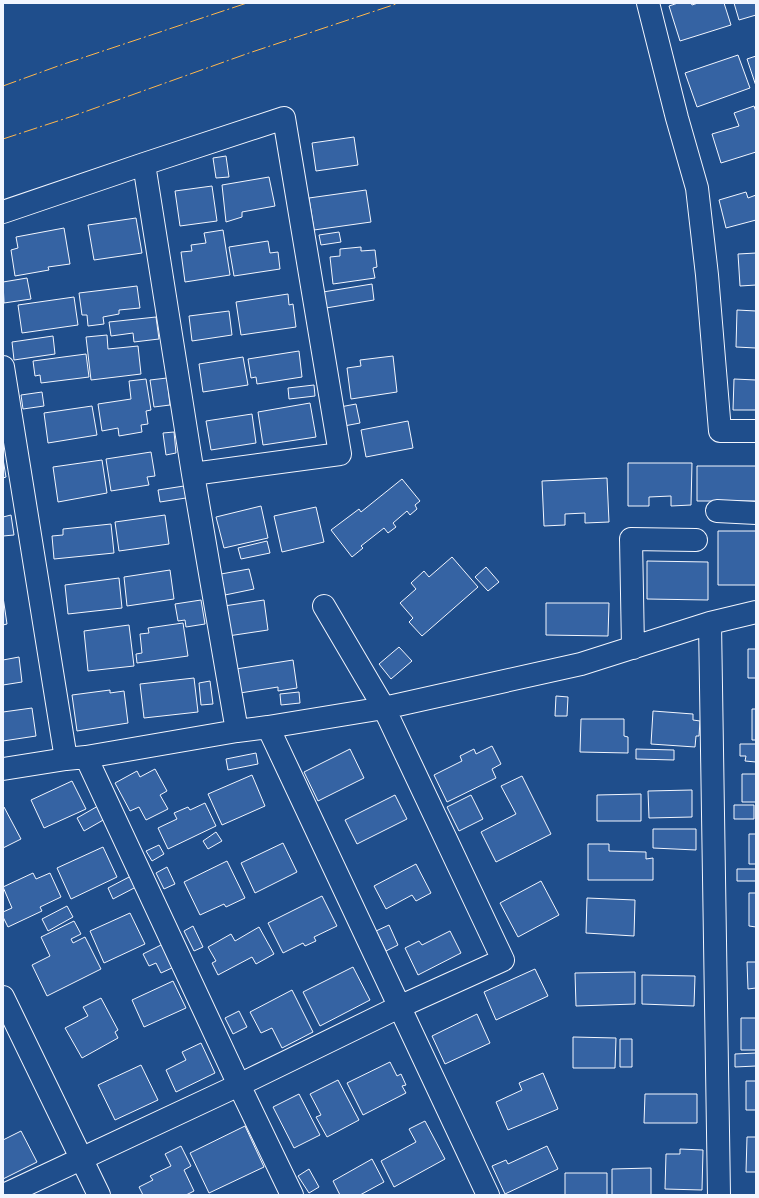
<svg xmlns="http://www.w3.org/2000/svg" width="759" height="1198" font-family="Overpass,sans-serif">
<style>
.building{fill:#3563a3;stroke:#f2f6ff}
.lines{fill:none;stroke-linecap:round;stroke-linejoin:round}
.minor-casing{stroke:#f2f6ff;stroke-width:24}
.minor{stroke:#1f4e8c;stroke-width:22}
.power{stroke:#ffb74d;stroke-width:1;stroke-dasharray:14 3 2 3;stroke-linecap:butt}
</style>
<rect width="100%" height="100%" fill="#1f4e8c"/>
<path class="building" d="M678 3H691L692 5 698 3H724L731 25 680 41 669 6Z
M734 3H756V15L739 20Z
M738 55 750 88 697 107 685 73Z
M756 56V86L747 59Z
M754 106 756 112V152L721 163 712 134 739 126 734 113Z
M354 137 358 165 316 171 312 143Z
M226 156 229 177 216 178 213 158Z
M269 177 275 206 242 212V217L226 222 222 185Z
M212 186 217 221 180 226 175 191Z
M366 190 371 222 314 230 309 198Z
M746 192 748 198 756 195V220L726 228 719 200Z
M136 218 142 253 94 260 88 225Z
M64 228 70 264 48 267 49 270 15 276 11 250 18 248 16 237Z
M223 230 230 275 185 282 181 252 192 251 191 245 206 243 204 233Z
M339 232 341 242 321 245 319 235Z
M268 241 270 253 278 252 280 269 234 276 229 247Z
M361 247V251L375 250 377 267 373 268 375 278 333 284 330 257 340 256V249Z
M756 253V285L740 286 738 254Z
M27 278 31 299 4 303 3 282Z
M372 284 374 300 326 308 323 292Z
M137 286 140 308 119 310V314L103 317 104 324 88 326 87 315H82L79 293Z
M288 294 289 305 293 304 296 327 241 335 236 302Z
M74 297 78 325 22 333 18 305Z
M737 310 756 311V348L736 347Z
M229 311 232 335 192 341 189 316Z
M156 317 159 339 134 342 133 333 111 336 109 322Z
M107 335 108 349 138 346 141 374 91 380 86 337Z
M53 336 55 354 14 360 12 342Z
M299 351 302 377 257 384 256 377 251 378 248 359Z
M86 354 89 377 41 383 40 375 35 376 33 361Z
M393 356 397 392 351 399 347 368 361 366 360 360Z
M243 357 248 385 203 392 199 364Z
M167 378 170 405 154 407 150 380Z
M146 379 151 410 146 411 148 424 141 425 142 432 119 436 118 428 102 431 98 404 131 399 129 381Z
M734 379 756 380V410H733Z
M314 385 315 396 289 399 288 388Z
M42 392 44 406 23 409 21 395Z
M310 403 316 437 263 445 258 412Z
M356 404 360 423 344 426 340 407Z
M92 406 97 435 48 443 44 413Z
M252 414 256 443 211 450 206 421Z
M408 421 413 448 366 457 361 430Z
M174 432 176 453 166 455 163 433Z
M151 452 155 476 147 477 149 485 111 491 106 459Z
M3 459 6 477 3 478Z
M102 460 107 493 58 502 53 467Z
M628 463H692L691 505 671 506V496L649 497V506H628Z
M697 466H756V501H697Z
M607 478 609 522 585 523V513L565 514V525L544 526 542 481Z
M402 479 420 501 415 505 417 509 410 515 407 511 393 523 396 527 388 533 384 528 361 546 363 548 352 557 331 530 359 509 361 512Z
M184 486 186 498 160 502 158 490Z
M261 506 268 538 224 548 216 517Z
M316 507 324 542 282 552 274 516Z
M11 515 14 535 3 536V517Z
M165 515 169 544 119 551 115 522Z
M111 524 114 553 54 559 52 536 63 535V529Z
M718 531H756V585H718Z
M267 541 270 553 241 559 238 548Z
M452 557 478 587 422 636 409 622 413 618 400 603 416 589 411 583 424 571 429 577Z
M647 561 708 562V600L647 599Z
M486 567 499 582 488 591 475 577Z
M249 569 254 589 225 595 221 574Z
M170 570 174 599 127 606 124 577Z
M119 578 122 608 68 614 65 585Z
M3 597 7 624 3 625Z
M201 600 205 624 186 627 185 620 178 621 175 604Z
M264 600 268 630 228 636 224 606Z
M546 603H609L608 636 546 635Z
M183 623 188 656 137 663 136 654 142 653 140 634 149 633 148 628Z
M129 625 134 666 88 671 84 631Z
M399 647 412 661 391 679 379 664Z
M748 649H756V678H748Z
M19 657 22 682 3 685V660Z
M293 660 297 688 278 691V687L240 693 236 669Z
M194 678 198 712 144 718 140 684Z
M210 681 213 704 201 705 199 683Z
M110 690V693L124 691 128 723 77 731 72 695Z
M299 692 300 703 281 705 280 694Z
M556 696 568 697 567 716H555Z
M32 708 36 736 3 741V712Z
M752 709H756V740H752Z
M653 711 693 714V720L700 721 699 736H696L695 747 651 744Z
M581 719H624V736L628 737V753L580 752Z
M740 744H756V762L745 761 746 756H740Z
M492 746 501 764 492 769 496 778 447 802 434 775 462 761 460 756 474 749 476 754Z
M350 749 364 778 318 801 304 772Z
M636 749 674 750V760L636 759Z
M256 753 258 764 228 770 226 759Z
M155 769 167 791 160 795 168 809 146 820 139 807 130 811 115 783 137 771 140 777Z
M742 774H756V802H742Z
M252 775 265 806 222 825 208 794Z
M522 776 551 834 496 862 481 832 516 814 501 786Z
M72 781 86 809 44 828 31 800Z
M692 790V817L649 818 648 791Z
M641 794V821H597V795Z
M395 795 407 819 357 844 345 820Z
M471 795 483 819 459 831 447 807Z
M205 803 216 826 168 849 158 828 177 819 174 813 188 807 190 810Z
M734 805H754V819H734Z
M98 806 105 819 84 831 77 818Z
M4 807 21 839 3 848V808Z
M653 829H696V850L653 848Z
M216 832 222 841 208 849 203 841Z
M749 834H756V864H749Z
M283 843 297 872 255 893 241 863Z
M588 844H609V851L646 852V859L653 858V880H588Z
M159 845 164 854 152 861 146 851Z
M103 847 117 877 71 899 57 868Z
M227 861 245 898 226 907 224 904 200 915 184 882Z
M416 864 431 893 416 901 412 895 386 909 374 886Z
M167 867 175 884 164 889 156 873Z
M737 869H756V881H737Z
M33 873 36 879 50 873 61 897 40 907 42 911 8 927 3 917V912L12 908 3 887Z
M131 876 136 887 113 899 108 888Z
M541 881 559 915 518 937 500 903Z
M749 893H756V927L749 926Z
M322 896 337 926 314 937 316 941 305 946 303 943 283 953 268 923Z
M587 898 635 900 634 936 586 933Z
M67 906 73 917 48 931 42 919Z
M130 913 145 944 104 963 90 931Z
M74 921 81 934 71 939 73 943 85 937 101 969 47 996 32 965 50 956 41 937Z
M389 925 398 945 386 951 376 931Z
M193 926 203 947 194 951 184 931Z
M259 927 274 954 256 964 252 957 218 975 212 963 216 961 208 947 231 934 235 941Z
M450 931 461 953 418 975 405 948 419 941 422 945Z
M163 944 174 967 161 973 156 963 149 966 143 954Z
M747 962H756V988L748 989Z
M353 967 370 1000 320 1026 303 992Z
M535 969 548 996 496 1020 484 992Z
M635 972V1004L576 1006 575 973Z
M642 975 695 976 694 1006 642 1004Z
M173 981 186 1008 144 1027 132 1000Z
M292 990 313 1032 282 1048 272 1028 261 1033 250 1012Z
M101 998 118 1030 115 1032 118 1038 82 1058 65 1028 88 1016 83 1007Z
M239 1011 247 1027 233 1034 225 1018Z
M477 1014 490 1043 445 1064 432 1036Z
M741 1018H756V1050H741Z
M573 1037 616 1038 615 1068H573Z
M620 1039H632V1067H620Z
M201 1043 215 1073 176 1092 166 1070 186 1060 182 1052Z
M756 1053V1066L735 1067V1054Z
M390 1062 397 1076 401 1074 406 1085 402 1086 406 1093 363 1115 347 1083Z
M141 1065 158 1100 115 1120 98 1085Z
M543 1073 558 1109 508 1130 496 1102 522 1090 519 1083Z
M338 1080 359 1120 327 1137 316 1117 321 1115 310 1094Z
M746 1081H756V1110H746Z
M299 1094 320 1135 294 1148 273 1107Z
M645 1094H697V1123H644Z
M425 1121 445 1159 394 1187 381 1161 416 1142 409 1129Z
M245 1126 264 1167 209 1193 190 1153Z
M21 1131 37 1162 3 1179V1140Z
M747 1137H756V1172H746Z
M181 1146 191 1166 184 1170 194 1191 186 1195H143L139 1187 153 1180 150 1176 171 1166 165 1154Z
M547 1146 558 1169 505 1194 492 1166 506 1160 508 1164Z
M680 1149 703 1150 702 1190 665 1189 666 1154H680Z
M372 1159 384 1182 360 1195H340L333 1181Z
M651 1168V1195H612V1169Z
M309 1169 319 1187 309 1193 298 1176Z
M565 1173H607V1195H565Z"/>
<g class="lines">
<g class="minor-casing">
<path id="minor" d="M648 3 677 118 697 188 707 275 720 431H756
M144 164 193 474 237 731
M3 212 144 164 284 118 340 454 193 474
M3 367 66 759
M717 511 756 513
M710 623 719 1195
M633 648 631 539 696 540
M268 727 488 1195
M86 757 239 1085 292 1195
M3 769 66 759 86 757 237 731 268 727 384 708 581 664 710 623 756 612
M3 997 99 1195
M4 1195 239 1085 399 1007 503 960 384 708 324 606"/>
</g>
<use href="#minor" class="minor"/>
<path class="power" d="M3 86 58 66 247 3
M3 139 73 116 249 53 399 3"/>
</g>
<rect width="759" height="1198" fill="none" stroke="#f2f6ff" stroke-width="8"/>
</svg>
